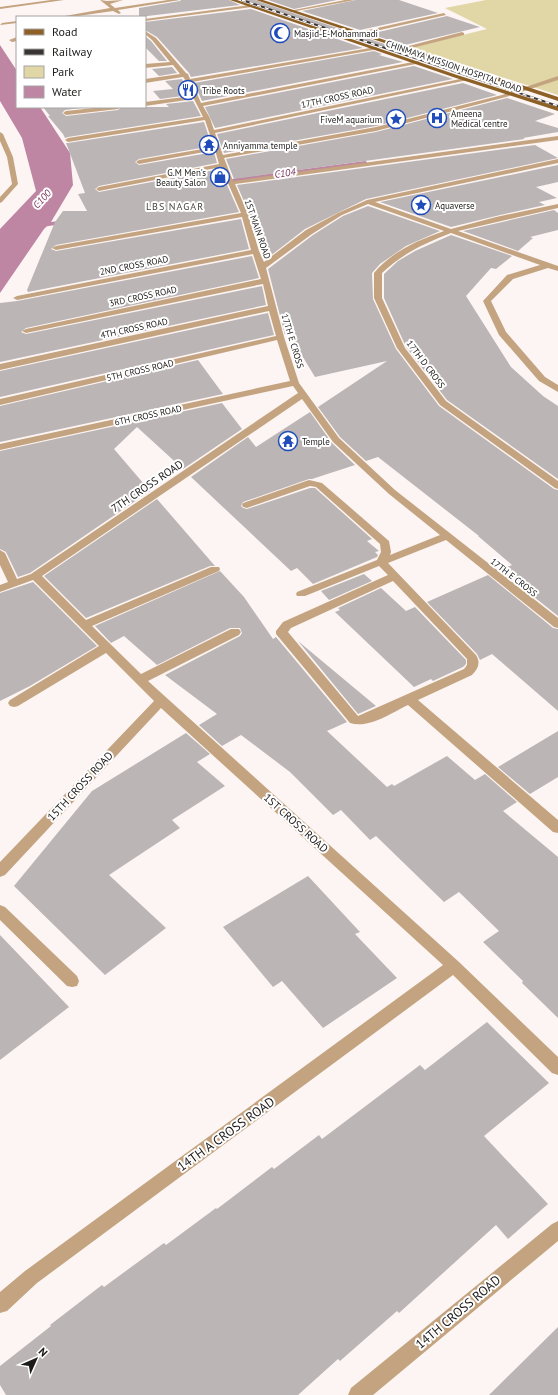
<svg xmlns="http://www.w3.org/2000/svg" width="558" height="1395" font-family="'PT Sans',sans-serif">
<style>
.green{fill:#e1d7a6}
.water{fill:#be86a3}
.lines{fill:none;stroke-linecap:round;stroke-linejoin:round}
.stream{fill:#be86a3;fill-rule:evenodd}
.building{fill:#bcb5b6}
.minor{fill:#c4a480;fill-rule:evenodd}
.major{fill:#8d6026;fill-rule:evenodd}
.rail-casing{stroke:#383534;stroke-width:2}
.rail{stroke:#fff;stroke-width:1.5;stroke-dasharray:4;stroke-linecap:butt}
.labels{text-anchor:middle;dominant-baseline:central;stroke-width:4;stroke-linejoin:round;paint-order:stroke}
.far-poi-label{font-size:9px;fill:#1d1b1a;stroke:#fff;text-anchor:start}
.far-street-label{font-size:9px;fill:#1d1b1a;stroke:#fff}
.far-water-label{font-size:10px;font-style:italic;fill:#763259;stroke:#fff}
.far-neighbourhood-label{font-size:10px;letter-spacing:1px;fill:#4a4543;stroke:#fff}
.street-label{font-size:11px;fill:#1d1b1a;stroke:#fff}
.near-street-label{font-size:13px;fill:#1d1b1a;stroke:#fff}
</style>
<rect width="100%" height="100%" fill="#fcf5f3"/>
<path class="green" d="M486 0H558V95L410 48 487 29 445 8Z"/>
<path class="water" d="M0 45 17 71V107H40L70 153 73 185 51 222 44 229 0 293V229L36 191 22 138 0 101Z"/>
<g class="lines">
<path class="stream" d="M365 161 367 162V164L236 182 213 188 210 186 236 178Z
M67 220 69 221V223L35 228 32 226 35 224Z"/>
</g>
<path class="building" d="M181 0H229L240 5 139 17V8L180 1Z
M242 0H255L399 49 392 51Z
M268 0H337L294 9Z
M356 0H399L438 13 360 30 302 11Z
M251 9 363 48 191 77 189 73 157 37 145 30V22Z
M447 16 480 27 405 45 370 34Z
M145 36 151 41 167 61H159L145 47Z
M374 51 382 54 379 55 403 62 202 101 194 83Z
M414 66 453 79 215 128 205 107Z
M172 67 177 73 159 76 152 69Z
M182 79 190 95 160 99 153 91 173 89 165 81Z
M463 83 497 95 376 126 224 153 217 134Z
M507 98 555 114 535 121 558 128V132L523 138 525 139 234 179 226 159 376 132Z
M193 101 201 116 68 137 65 138 63 134 48 116H50L43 107H89L65 110 62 113 66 116 118 110 122 107H169L166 104Z
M204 122 212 146 139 159 135 162 139 165 214 152 217 163 99 186 95 189 99 192 220 169 239 212 56 245 51 249 56 251 241 219 249 249 28 292 27 290 55 222 63 211H87L78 194 85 193 66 143H68Z
M535 145 558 158 366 199 305 229 265 260 249 213 237 185Z
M558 165V182L536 187 557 198 539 202 545 205 496 216 451 227 380 202Z
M368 206 440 231 406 246 380 264 372 273 373 299 396 349 439 406 554 489 558 490V616L500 570 512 565 478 536H479L378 457 366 461 340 437 318 407 387 361 315 377 289 334 285 335 268 269 313 235 343 216Z
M554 210 558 213V230L530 237 533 238 518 251 463 231Z
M451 235 512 256 496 269 491 268 466 296 511 367 543 396 558 406V479L447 400 406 347 384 298V274L398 261 415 251Z
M252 256 259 278 26 328 21 332 26 334 262 286 266 305 0 362V303L17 301Z
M268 313 274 335 0 397V371Z
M198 360 223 394 0 442V406Z
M222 403 242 429 183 469 137 427 114 449 150 491 30 573 18 577 6 552 0 549V451Z
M310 412 332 443 355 465 312 479H309L243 502 241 506 243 508 247 509 310 488H315L372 539 367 541 379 551 375 552 378 555 377 557 313 584 297 568 291 571 191 477 248 437 256 447Z
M157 499 215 566H210L86 618 44 576Z
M220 571 244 597 273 639 276 637 347 722 327 731 387 787 392 784 394 786 447 756 475 780 485 774 517 802 503 811 558 857V1018L522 983 523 981 483 942 499 931 459 892 444 902 376 836 370 840 341 810 333 815 290 772 241 735 222 746 199 725 217 714 165 675 240 636 242 633 240 628H230L157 665 124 636 111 643 95 626Z
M364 574 372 581 329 600 321 591Z
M488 575 553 628 558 629V711L492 654 480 660 477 654 427 602Z
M33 582 97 646 30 686 0 701V593Z
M381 588 406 611 415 607 466 660V664L463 667 433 681 431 679 414 687 335 612 340 610 338 608Z
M298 641 376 706 358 714Z
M558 731V777L530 794 498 767Z
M186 733 210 754 197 762 225 786 172 820 180 828 109 875 166 928 105 975 14 886 92 791Z
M308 876 360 932 355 934 397 978 323 1028 282 981 273 987 223 927Z
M0 935 69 1007 0 1060Z
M487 1022 549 1083 484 1136 548 1204 508 1239 496 1225 399 1313 397 1311 340 1361 338 1359 298 1395H6L0 1385V1366L51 1326 50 1325 102 1285 104 1287 164 1243 166 1245 216 1208 217 1209 272 1167 274 1169 319 1135 322 1139 420 1065 425 1070Z
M558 1327V1395H489Z"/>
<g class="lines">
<path class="minor" d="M51 0H64L0 9V7Z
M100 0 107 1 123 0 110 4 115 8 168 0H180L118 10 121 13 119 14 113 11 71 17H59L110 8Z
M345 0H355L291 12 289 11Z
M250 5 252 7 145 21V19Z
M444 13 446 15 358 35 355 33Z
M17 21V23L0 25 2 23Z
M145 31 156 38 186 73 188 74 190 79 376 47 379 49 192 82 201 103 418 61 421 63 203 106 210 118 214 130 465 78 468 80 215 133 223 155 376 127 502 95 558 76V80L506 97 376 131 224 158 233 181 558 136V140L235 184 248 214 259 251 264 262 306 230 338 213 367 200 558 159V163L375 202 451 229 496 217 558 204V208L458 231 558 266V271L548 268 513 279 491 301 506 332 545 377 558 385V392L539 381 499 335 483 301 507 275 540 265 451 233C425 243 402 254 382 273V298L405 348 446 401 558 481V489L555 488 440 405 397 348 374 298V273C392 251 419 240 444 231L368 204 342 215 312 234 266 268 284 337 299 383 339 438 395 490 558 618V628L554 627 446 540 388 563 476 655C481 663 478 669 472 675L418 700 558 820V833L553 832 408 705C391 713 369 729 350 723L276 634V631L283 622 388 575 379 566 305 596H297L296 594 297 592 377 560 381 552 380 544 316 487 310 486 247 508 243 507 242 505 243 503 306 481 309 480 322 483 389 541 391 552 390 555 440 535 389 494 333 442 302 399 42 576 86 620 211 567H219L220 569 219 571 92 626 141 674 231 629H239L241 632 239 635 148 681 459 962 558 1057V1075L552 1073 453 975 37 1283 7 1311 0 1313V1292L25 1271 443 965 161 708 5 875 0 877V862L154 701 106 653 18 706 14 707 10 706 8 703 10 700 99 646 33 580 0 592V585L8 582 0 565V550L5 553 17 579 31 574 298 393 293 386 0 450V444L290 381 277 340 0 405V399L276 336 269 311 0 370V364L268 306 263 284 26 333 22 331 26 329 261 279 253 254 17 300 13 298 17 296 251 250 242 217 56 250 52 248 56 246 241 213 221 167 99 191 96 189 99 187 219 164 215 150 139 164 136 162 139 160 214 147 205 120 68 142 65 140 68 138 203 117 194 99 145 106V102L192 96 186 81 183 77 145 83V79L180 74 173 65 145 68V64L170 62 152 40 145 34ZM393 581 467 659V665L464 669 358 716 288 632 291 628Z
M462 32 464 33V35L404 50 401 48Z
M17 37V41L12 42 9 40Z
M103 107H121L118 109 66 115 63 113 66 111Z
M0 132 3 134 13 157 18 184 2 202 0 203V197L12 184 7 157 0 141Z
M0 905 5 907 77 976 79 981 77 986 72 987 67 986 0 920Z
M558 1221V1241L373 1395H348L351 1388 552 1224Z"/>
<path class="major" d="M230 0H237L457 75 558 107V111L453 77Z
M256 0H263L558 97V101Z"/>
<g class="rail-casing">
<path id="rail" d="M242 0 558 106"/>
</g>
<use href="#rail" class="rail"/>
</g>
<defs>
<g id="mosque-ring" transform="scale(1)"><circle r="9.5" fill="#fff" stroke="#204dbb" stroke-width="1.5"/><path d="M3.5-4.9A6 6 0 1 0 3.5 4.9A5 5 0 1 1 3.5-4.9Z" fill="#204dbb"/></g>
<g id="restaurant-ring" transform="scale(1)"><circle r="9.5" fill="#fff" stroke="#204dbb" stroke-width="1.5"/><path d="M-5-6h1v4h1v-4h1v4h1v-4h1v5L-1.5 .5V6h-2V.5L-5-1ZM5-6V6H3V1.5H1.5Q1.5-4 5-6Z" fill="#204dbb"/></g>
<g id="hospital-ring" transform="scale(1)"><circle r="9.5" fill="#fff" stroke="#204dbb" stroke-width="1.5"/><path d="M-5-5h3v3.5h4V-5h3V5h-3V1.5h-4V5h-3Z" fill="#204dbb"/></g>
<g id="sight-ring" transform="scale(1)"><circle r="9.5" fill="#fff" stroke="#204dbb" stroke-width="1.5"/><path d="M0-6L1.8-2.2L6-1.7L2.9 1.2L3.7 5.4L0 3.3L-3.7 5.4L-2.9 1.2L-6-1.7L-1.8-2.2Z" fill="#204dbb"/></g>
<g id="temple-ring" transform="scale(1)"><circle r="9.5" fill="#fff" stroke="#204dbb" stroke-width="1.5"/><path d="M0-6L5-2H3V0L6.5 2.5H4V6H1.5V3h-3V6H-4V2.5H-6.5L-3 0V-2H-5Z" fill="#204dbb"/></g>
<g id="shop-ring" transform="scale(1)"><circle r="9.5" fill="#fff" stroke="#204dbb" stroke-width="1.5"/><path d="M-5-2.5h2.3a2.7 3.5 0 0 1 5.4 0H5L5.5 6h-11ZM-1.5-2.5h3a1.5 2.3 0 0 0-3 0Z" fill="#204dbb"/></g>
</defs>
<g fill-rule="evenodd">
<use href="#mosque-ring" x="280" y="33"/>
<use href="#restaurant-ring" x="188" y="90"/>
<use href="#hospital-ring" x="437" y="118"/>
<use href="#sight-ring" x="396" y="119"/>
<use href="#temple-ring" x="209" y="145"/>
<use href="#shop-ring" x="220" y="177"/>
<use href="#sight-ring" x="421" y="205"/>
<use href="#temple-ring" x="288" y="441"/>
</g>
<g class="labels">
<g class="far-poi-label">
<text x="294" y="33">Masjid-E-Mohammadi</text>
<text x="202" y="90">Tribe Roots</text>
<text x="451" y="113">Ameena<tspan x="451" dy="10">Medical centre</tspan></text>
<text x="382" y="119" text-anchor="end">FiveM aquarium</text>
<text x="223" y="145">Anniyamma temple</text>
<text x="206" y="172" text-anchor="end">G.M Men's<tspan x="206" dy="10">Beauty Salon</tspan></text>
<text x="435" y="205">Aquaverse</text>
<text x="302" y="441">Temple</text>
</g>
<g class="far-street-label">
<text transform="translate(454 66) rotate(19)">CHINMAYA MISSION HOSPITAL ROAD</text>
<text transform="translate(337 97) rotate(-12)">17TH CROSS ROAD</text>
<text transform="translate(258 229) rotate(71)">1ST MAIN ROAD</text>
<text transform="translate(134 265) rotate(-11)">2ND CROSS ROAD</text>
<text transform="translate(143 296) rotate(-12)">3RD CROSS ROAD</text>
<text transform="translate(134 328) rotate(-12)">4TH CROSS ROAD</text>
<text transform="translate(293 341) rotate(73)">17TH E CROSS</text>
<text transform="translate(426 364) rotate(53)">17TH D CROSS</text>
<text transform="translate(140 370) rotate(-13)">5TH CROSS ROAD</text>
<text transform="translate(148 415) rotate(-12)">6TH CROSS ROAD</text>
<text transform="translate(514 577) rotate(38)">17TH E CROSS</text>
</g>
<g class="far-water-label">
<text transform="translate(285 173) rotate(-8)">C104</text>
<text transform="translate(42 199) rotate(-48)">C100</text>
</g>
<g class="far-neighbourhood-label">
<text x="175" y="206">LBS NAGAR</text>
</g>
<g class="street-label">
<text transform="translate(147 486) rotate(-34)">7TH CROSS ROAD</text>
<text transform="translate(80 786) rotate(-47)">15TH CROSS ROAD</text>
<text transform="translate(296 823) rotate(42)">1ST CROSS ROAD</text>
</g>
<g class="near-street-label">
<text transform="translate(226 1134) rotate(-36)">14TH A CROSS ROAD</text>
<text transform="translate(458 1312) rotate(-40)">14TH CROSS ROAD</text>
</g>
</g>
<rect x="16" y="16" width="130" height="92" fill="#ffffff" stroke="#a5a4a3"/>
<rect x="24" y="29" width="20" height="6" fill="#8d6026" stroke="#a5a4a3"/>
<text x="52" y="36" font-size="12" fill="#1d1b1a">Road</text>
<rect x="24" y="49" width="20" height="6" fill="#383534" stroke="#a5a4a3"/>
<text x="52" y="56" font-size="12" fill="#1d1b1a">Railway</text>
<rect x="24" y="66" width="20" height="12" fill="#e1d7a6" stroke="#a5a4a3"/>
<text x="52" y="76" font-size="12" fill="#1d1b1a">Park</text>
<rect x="24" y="86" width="20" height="12" fill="#be86a3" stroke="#a5a4a3"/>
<text x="52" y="96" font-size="12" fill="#1d1b1a">Water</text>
<g transform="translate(36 1359) rotate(45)" stroke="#ffffff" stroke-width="3" paint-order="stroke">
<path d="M0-3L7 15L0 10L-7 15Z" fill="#1d1b1a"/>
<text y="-6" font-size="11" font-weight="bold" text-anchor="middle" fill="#1d1b1a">N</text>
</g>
</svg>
